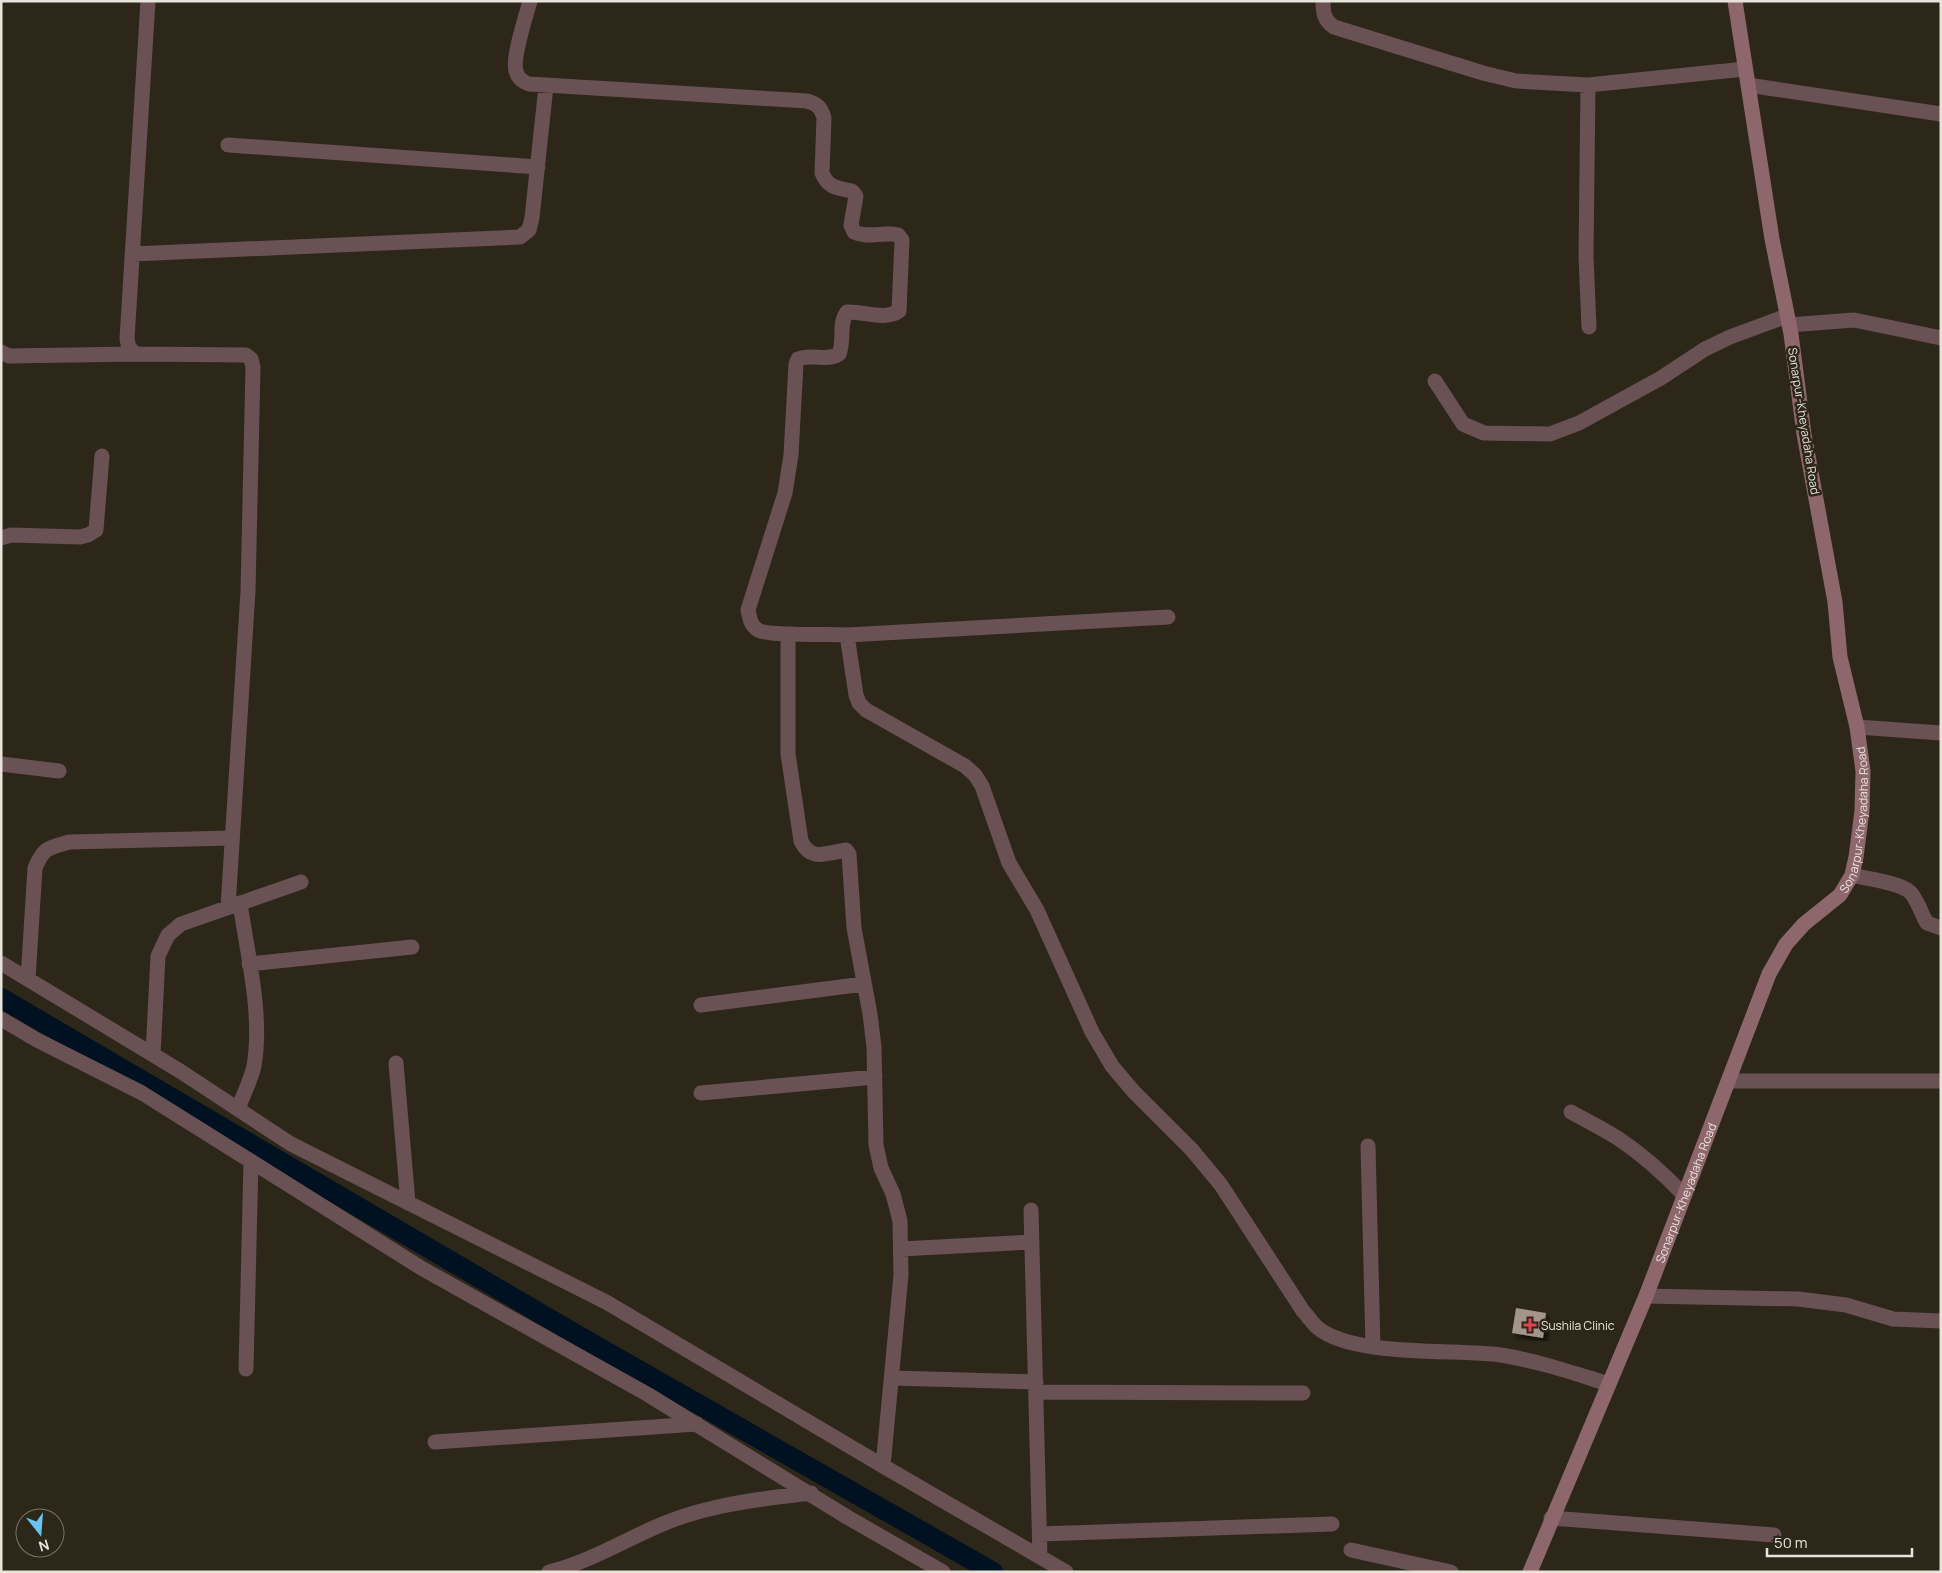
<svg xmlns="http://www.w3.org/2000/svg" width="1942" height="1573" font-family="Manrope,sans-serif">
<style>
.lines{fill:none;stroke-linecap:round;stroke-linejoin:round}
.canal{stroke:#001121;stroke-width:20}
.building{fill:#a59489;filter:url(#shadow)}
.minor{stroke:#695154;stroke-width:15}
.secondary{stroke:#8e676c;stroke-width:15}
.health-dot{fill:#e0444e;stroke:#2d2719;stroke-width:2}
.labels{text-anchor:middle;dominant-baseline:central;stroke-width:5;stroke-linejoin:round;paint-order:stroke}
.street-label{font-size:12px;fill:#e8e4db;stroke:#2d2719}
.poi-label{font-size:12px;fill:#e8e4db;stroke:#2d2719;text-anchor:start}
</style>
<defs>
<filter id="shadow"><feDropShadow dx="4.5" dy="4.5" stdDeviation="2.5" flood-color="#0009"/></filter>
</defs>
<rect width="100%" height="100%" fill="#2d2719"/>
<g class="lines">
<path class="canal" d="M1 998 584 1339 993 1572"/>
</g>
<path class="building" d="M1516 1308 1546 1313 1543 1338 1512 1333Z"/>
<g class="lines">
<path class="minor" d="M148 1 127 339 129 348 136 354 246 355 251 359 253 367 248 591 228 907
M530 1C526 16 512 58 516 71 518 79 523 82 529 84L807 101C817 104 821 107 824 118L822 173C828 188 838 188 852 191L856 196 851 225 854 232C868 239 883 231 898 235L902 240 899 311C884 321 864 311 847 312 838 324 845 340 839 354 827 362 812 353 798 359L796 364 791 455 785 493 748 610C750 618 750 625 758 630 768 636 831 634 847 635L856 695 859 703 866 710 965 766 975 775 982 786 1009 863 1037 910 1092 1032 1112 1066 1134 1092 1192 1150 1221 1185 1303 1311C1308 1316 1312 1323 1318 1328 1353 1357 1454 1349 1501 1355 1538 1361 1573 1373 1609 1384
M1323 1C1323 13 1324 20 1334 27L1483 73 1516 81 1588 85 1745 69
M1588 85 1586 256 1589 327
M1748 85 1941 114
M228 145 538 167
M132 254 520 237 529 230 532 218 546 86
M1789 325 1854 320 1941 338
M1 352 9 356 136 354
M1435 381 1463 424 1484 433 1550 434 1579 423 1661 378 1705 349 1730 337 1787 316
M1 538 11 535 80 537 88 535 96 530 102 456
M788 634V754L801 841C811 862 826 853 846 850L849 854 854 928 870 1014 874 1047 876 1145 881 1168 893 1194 900 1221 901 1275 883 1466
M847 635 1168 617
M1857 727 1941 733
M1 764 59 771
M1852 875C1866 879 1899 882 1910 892 1918 900 1921 914 1927 923L1941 928
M1 963 180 1071 291 1144 606 1302 883 1466 1066 1572
M249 964 412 947
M28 979 35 868C44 847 48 848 69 842L232 838
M701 1005 864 984
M1 1019 37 1040 142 1093 423 1269 647 1394 847 1517 943 1572
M153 1054 158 956 168 935 181 924 301 882
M396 1063 408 1203
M1729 1081H1941
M701 1093 875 1077
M238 1109C243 1095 251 1080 254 1066 263 1015 247 953 240 903
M1571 1112C1587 1121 1604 1129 1619 1139 1643 1155 1664 1174 1684 1195
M1368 1146 1373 1347
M1031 1210 1040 1557
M901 1249 1032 1242
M1646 1296 1798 1299 1846 1305 1893 1319 1941 1321
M246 1369 251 1161
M892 1378 1036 1382
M1036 1392 1303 1393
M435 1442 697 1424
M1551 1518 1774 1535
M1040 1534 1332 1524
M1351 1550 1451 1572
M549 1572C590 1562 626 1539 665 1523 712 1504 761 1499 811 1493"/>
<path class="secondary" id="s1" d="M1530 1572 1646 1296 1769 974 1786 944 1804 924 1840 895 1852 875 1856 857 1862 811 1863 771 1857 727 1840 657 1835 602 1804 434 1791 334 1772 239 1735 1"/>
</g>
<path class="health-dot" d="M1527.5 1317.5h5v5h5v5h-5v5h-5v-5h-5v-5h5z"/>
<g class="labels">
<g class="street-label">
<text transform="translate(1804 421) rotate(81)">Sonarpur-Kheyadaha Road</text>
<text stroke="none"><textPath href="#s1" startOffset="830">Sonarpur-Kheyadaha Road</textPath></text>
<text stroke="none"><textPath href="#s1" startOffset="410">Sonarpur-Kheyadaha Road</textPath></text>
</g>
<g class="poi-label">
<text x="1541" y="1325">Sushila Clinic</text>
</g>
</g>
<rect width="1942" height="1573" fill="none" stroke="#e8e4db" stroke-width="5"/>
<g transform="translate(40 1533) rotate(163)"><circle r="24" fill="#2d2719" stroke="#787367"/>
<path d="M0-4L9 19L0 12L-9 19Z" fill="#6bc3f2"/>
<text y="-8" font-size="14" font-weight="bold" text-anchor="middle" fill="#e8e4db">N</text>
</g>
<path d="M1767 1548v8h145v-8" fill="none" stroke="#e8e4db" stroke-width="2.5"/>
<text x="1774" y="1548" font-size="15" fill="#e8e4db" stroke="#2d2719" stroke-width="4" paint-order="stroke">50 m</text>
</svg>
